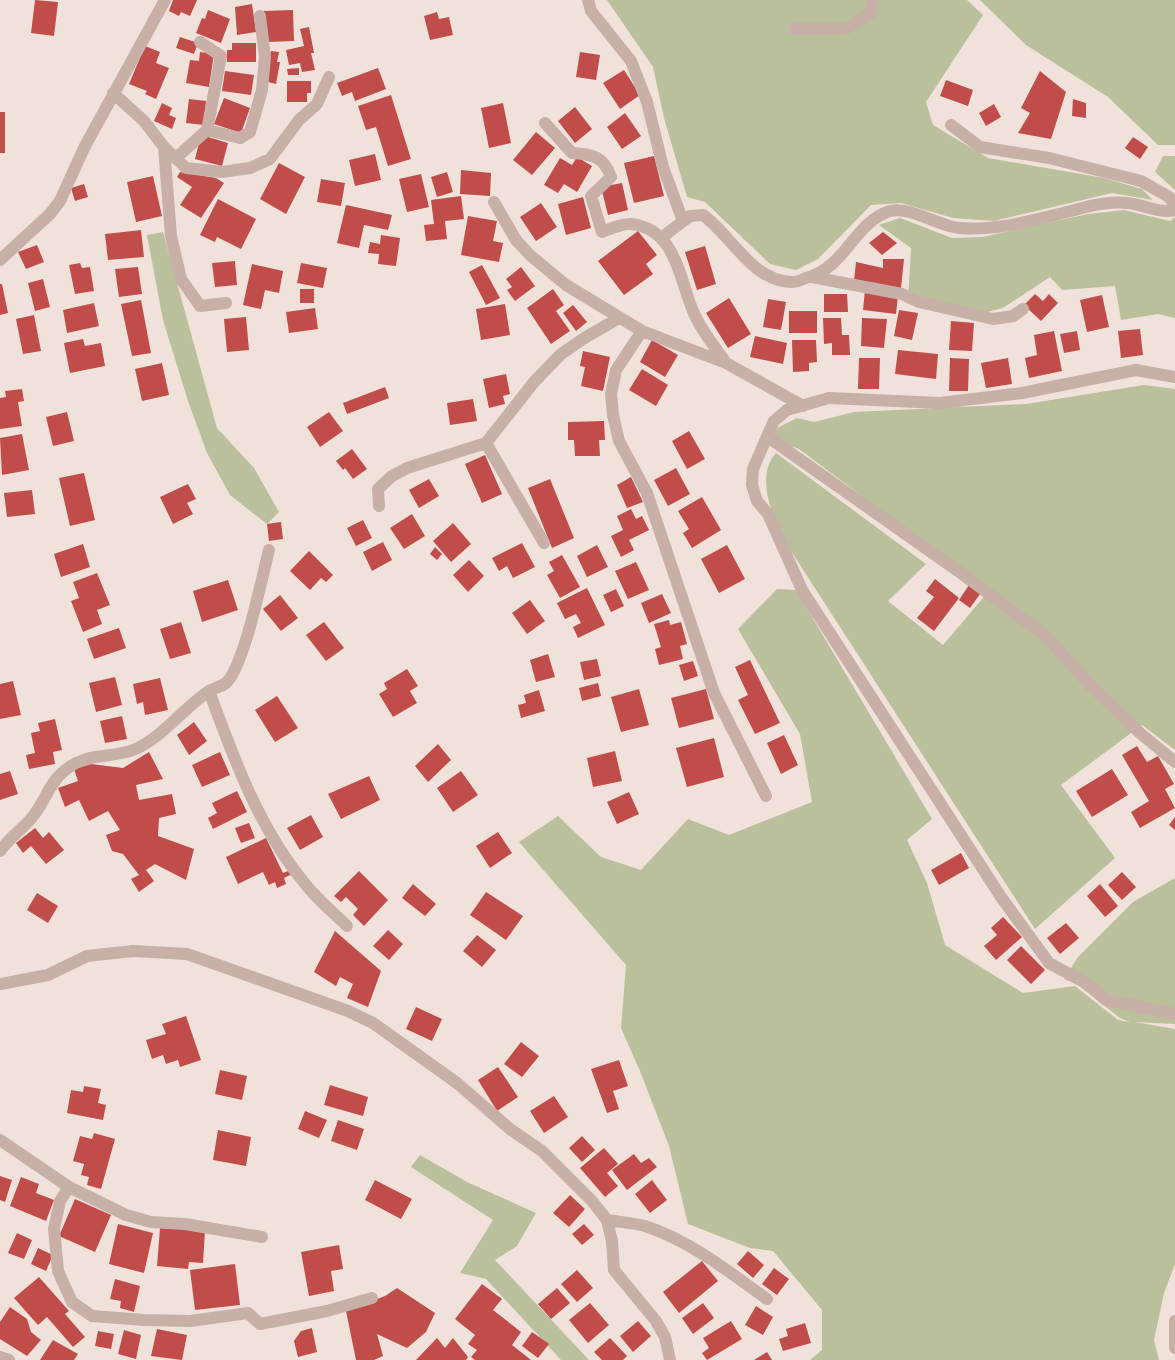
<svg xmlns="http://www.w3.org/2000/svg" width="1175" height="1360" font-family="'Varela Round',sans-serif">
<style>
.green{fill:#babf9c}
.building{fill:#c04d49}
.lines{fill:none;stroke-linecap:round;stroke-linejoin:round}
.minor{stroke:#c8afa8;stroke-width:12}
</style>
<rect width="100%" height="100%" fill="#f0e2db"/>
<path class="green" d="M607 0H967L983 15 926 102 933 125 988 158 1104 178 1142 189 1153 200 1112 193 994 221 953 218 901 203 871 205 818 259 796 270 770 264 705 202 687 197 664 118 653 67Z
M980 0H1175V145H1158L1108 97 1026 45Z
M1163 156H1175V190L1155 172Z
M1124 210 1170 221 1175 217V318L1158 314 1121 320 1115 286 1062 290 1050 277 1003 308 972 316 908 302 911 248 879 225 900 218 952 238 983 237 1088 214Z
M163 232 217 428 254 468 279 512 267 524 230 495 207 453 188 401 163 320 147 235Z
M1144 385 1175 389V750L1142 725 1061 785 1115 858 1035 929 780 534C771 510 756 475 776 453L926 564 888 601 943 645 989 591 799 449 773 439 777 428 797 418 814 422 854 412 1026 404Z
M777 589 796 590 932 819 907 840 927 883 945 945 1023 993 1075 986 1118 1020 1130 1022 1120 1018 1078 985 1064 979 1078 957 1133 902 1175 878V1024L1135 1022 1175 1029V1264L1164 1293 1154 1340 1159 1360H810L822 1350V1310L773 1251 750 1248 688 1224 669 1146 640 1071 621 1028 626 965 519 842 558 816 601 857 641 870 688 819 729 835 812 802 800 734 738 629Z
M420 1155 467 1182 536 1213 517 1246 495 1260 589 1360H561L486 1279 460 1273 493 1220 411 1167Z"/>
<path class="building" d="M35 0 58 2 54 36 31 33Z
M173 0H197L190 16 181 12 179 16 169 11Z
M252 4 256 32 237 35 235 7Z
M208 10 230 19 221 43 196 33 202 18 205 19Z
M293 10 294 41 265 42 264 11Z
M437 12 439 19 449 17 453 35 430 40 424 16Z
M309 27 314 53H311L315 70 302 72 300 63 289 65 286 50 304 46 300 29Z
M180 37 198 43 194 54 176 48Z
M232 43H256V62H227V50H232Z
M145 46 160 52 156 63 169 68 156 99 145 94 147 91 129 84Z
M271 51 279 52 277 62H280L276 84 264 81Z
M200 52 214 54 209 87 186 83 190 60 199 61Z
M580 52 600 55 596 80 576 77Z
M299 68V75H288L287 69Z
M378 68 386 89 355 101 352 92 342 96 337 83Z
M624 70 640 95 620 109 603 83Z
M225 71 254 75 251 95 222 91Z
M1040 71 1066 92 1051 139 1018 133 1030 113 1021 108Z
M946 80 973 90 968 106 940 96Z
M287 81H311V93H307V102H287Z
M391 95 411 159 388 166 376 127 366 130 358 106Z
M224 98 250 108 241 133 214 124Z
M189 99 206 101 204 125 186 123Z
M1073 99 1086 103V118L1072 116Z
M162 103 172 108 169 115 176 118 172 129 154 121Z
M503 103 511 143 489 148 481 108Z
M994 104 1001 117 986 126 979 113Z
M575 107 592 129 575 143 558 121Z
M0 112H5V153H0Z
M625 113 641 136 622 149 607 127Z
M536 132 555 148 532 175 513 160Z
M201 135 228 143 222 166 195 159Z
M1133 137 1148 147 1140 159 1125 148Z
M375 154 381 180 355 186 349 160Z
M654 156 664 196 634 203 624 163Z
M577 157 592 166 577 192 564 184 558 193 544 185 560 158 572 165Z
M279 163 305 177 286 214 260 199Z
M461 170 491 173 490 196 460 194Z
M180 172 216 178 224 183 201 218 180 205 192 187 177 177Z
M447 172 453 192 437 197 431 177Z
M421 174 429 207 407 212 399 179Z
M153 176 162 216 136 222 127 182Z
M321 179 345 183 341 206 317 202Z
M622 183 628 210 608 215 601 187Z
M84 184 88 197 75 201 71 188Z
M461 196 464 219 445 221 447 239 426 241 424 225 434 224 431 200Z
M583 197 591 228 566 235 558 204Z
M218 199 256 219 241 249 217 237 215 242 200 235Z
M541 203 557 227 536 241 520 217Z
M346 205 392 215 388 230 364 225 359 248 337 243Z
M468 216 497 221 493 241 503 243 499 262 461 255Z
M141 230 144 257 108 260 105 234Z
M638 231 657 255 646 264 653 274 624 295 598 261Z
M883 232 897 243 882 255 869 243Z
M381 235 400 238 396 266 378 264 379 254 368 253 370 242 380 244Z
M37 245 44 262 26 269 18 252Z
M705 246 716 284 697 290 685 252Z
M883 259H904L901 288 854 281 856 262 883 268Z
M235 261 237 285 215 287 212 263Z
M80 263 82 268 90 267 94 291 75 294 69 265Z
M301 263 327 268 323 288 297 283Z
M252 264 283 271 279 293 265 290 261 309 243 305Z
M482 265 500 298 486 305 469 272Z
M138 267 142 294 119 297 115 269Z
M521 267 535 286 515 301 507 290 512 287 506 279Z
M43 279 50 307 35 311 28 283Z
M0 284H2L8 313 0 315Z
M300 289H314V303H300Z
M553 289 564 305 556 311 570 331 551 344 527 308Z
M865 290 898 296 896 314 863 310Z
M824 294H847L848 312H824Z
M1035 294 1043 301 1049 294 1058 303 1041 321 1024 305Z
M1102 295 1109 327 1087 332 1080 300Z
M729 298 751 334 728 348 706 313Z
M768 299 786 302 781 330 763 327Z
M141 300 151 353 132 356 121 304Z
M94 303 99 326 67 333 63 310Z
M505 304 510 335 481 340 476 309Z
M573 305 587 322 576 331 563 313Z
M315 308 318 329 289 333 286 312Z
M899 310 918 313 912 340 894 336Z
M789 311H817V333H789Z
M34 315 41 351 23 354 16 319Z
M246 317 249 350 227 352 224 319Z
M823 318H841L842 335H849L850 355H832V343L824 344Z
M862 318 887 319 884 348 861 346Z
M951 321 974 323 972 351 949 350Z
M1140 329 1143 355 1121 358 1118 331Z
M1054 331 1062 371 1029 378 1025 358 1037 355 1034 335Z
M1077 331 1080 350 1064 353 1060 334Z
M755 336 787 343 783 364 750 357Z
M83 339 85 346 101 343 105 366 70 373 64 343Z
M652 340 678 355 665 377 640 362Z
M792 340H816L817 362 809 363V371L793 372Z
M898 350 938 354 936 379 895 374Z
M583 351 610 357 603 391 581 386 585 367 580 366Z
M859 358H880L879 389H858Z
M950 358 969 359 968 391H949Z
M1008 358 1012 384 986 388 981 363Z
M162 363 169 395 142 401 135 369Z
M642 369 668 385 656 406 629 390Z
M506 374 510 394 503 396 505 404 489 408 483 379Z
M385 387 389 398 347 414 343 403Z
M22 389 24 401 18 402 22 426 0 429V398L6 397 5 391Z
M473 399 477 421 450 425 447 403Z
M67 412 74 441 53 446 46 417Z
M329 412 343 431 320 447 307 427Z
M604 421 605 440H599L600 456H575L574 440H568V422Z
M689 431 705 459 687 469 672 441Z
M22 434 29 470 2 475 0 438Z
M352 449 367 469 353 479 345 468 343 470 336 461Z
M485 455 502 494 482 503 465 464Z
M676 468 690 494 668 506 654 480Z
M84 473 95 520 70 526 59 478Z
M631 477 643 502 627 508 617 485Z
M429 479 439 496 419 508 409 490Z
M550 479 574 538 552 548 528 488Z
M188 484 196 499 187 503 193 514 173 524 160 497Z
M32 490 35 514 7 517 4 493Z
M702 497 721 530 692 548 683 533 689 529 678 511Z
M631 509 636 519 642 516 649 530 629 540 634 550 621 557 611 536 623 530 617 516Z
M412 514 425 536 404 549 390 528Z
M363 520 372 538 356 546 347 528Z
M281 522 283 539 269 541 267 524Z
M453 523 471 544 451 562 433 541Z
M383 542 392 560 372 571 363 552Z
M522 543 535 567 513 578 507 566 499 571 492 558Z
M83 544 90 567 61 577 54 554Z
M597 545 608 567 587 577 577 556Z
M727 545 745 579 719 593 701 559Z
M435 547 442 554 437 560 430 554Z
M309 551 333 575 326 582 321 578 310 590 290 571Z
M562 555 580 587 560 598 547 575 554 571 549 562Z
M469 560 484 576 468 592 453 575Z
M636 562 649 590 628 599 615 571Z
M97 573 110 605 97 610 102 624 83 632 71 601 79 598 73 582Z
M935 579 959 598 934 631 917 618 934 597 926 591Z
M228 580 238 610 202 622 193 591Z
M969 585 980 594 970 608 959 600Z
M587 588 605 625 578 638 573 627 581 623 576 614 565 619 557 603Z
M616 589 624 606 611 612 603 595Z
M662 594 671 613 649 623 641 603Z
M280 595 298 618 281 631 263 609Z
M530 600 545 621 527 634 512 613Z
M669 620 670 625 681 622 687 644 680 646 683 659 659 665 655 649 661 647 654 624Z
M181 622 191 653 170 659 160 629Z
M324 622 344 648 326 661 306 635Z
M119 628 126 648 94 659 87 639Z
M548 654 555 677 536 682 530 660Z
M597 659 601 676 584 680 580 662Z
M750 660 780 723 755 734 738 700 748 695 735 667Z
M693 661 698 676 684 681 679 665Z
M407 669 418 686 410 691 417 703 393 717 379 694 387 689 384 683Z
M115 677 122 705 96 712 89 683Z
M160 678 168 710 145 715 143 702 137 704 133 684Z
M13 681 21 715 0 719V684Z
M598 683 601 696 582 701 579 688Z
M639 689 649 725 621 732 611 697Z
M706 689 714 719 679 728 671 698Z
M539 690 545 711 521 718 518 705 526 703 524 695Z
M277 696 298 728 275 742 255 710Z
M122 716 127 739 105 743 100 721Z
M55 719 62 750 53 752 55 764 29 769 26 755 35 753 31 733 40 731 38 723Z
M194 722 207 741 189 755 177 735Z
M784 735 798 765 781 774 767 743Z
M714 738 724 777 687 787 676 748Z
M438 744 451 760 428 782 415 766Z
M1137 746 1147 762 1158 756 1174 784 1165 789 1175 808 1140 828 1131 812 1149 801 1122 755Z
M615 751 622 781 593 787 587 758Z
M149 752 163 779 136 785 139 800 172 794 176 814 159 818 158 836 194 849 186 880 155 864 146 870 154 881 139 892 131 879 139 875 123 854 112 851 106 835 120 830 108 811 89 821 79 800 65 807 58 788 78 781 74 769 91 764 123 768Z
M220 752 230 775 202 787 192 765Z
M1112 769 1128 795 1092 817 1076 791Z
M10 771 18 794 0 800V774Z
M461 771 478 795 453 812 437 788Z
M369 776 380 800 341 819 328 794Z
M237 791 247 812 213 829 208 818 217 813 212 803Z
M629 792 639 814 617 824 607 802Z
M311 815 323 837 300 850 287 828Z
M1175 817V830L1169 825Z
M249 823 255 838 241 843 235 828Z
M35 828 43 838 49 832 64 850 46 864 31 846 23 853 16 843Z
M498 832 512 853 490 868 476 846Z
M266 838 283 873 293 869 294 873 284 878 286 884 277 888 275 882 269 885 263 872 238 884 226 857Z
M961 853 969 868 939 885 931 870Z
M359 871 388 900 364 926 353 915 358 909 346 897 341 902 334 896Z
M1122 872 1136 887 1122 900 1108 885Z
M413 884 436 904 425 916 402 898Z
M1100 884 1118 906 1105 917 1087 896Z
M486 892 523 916 506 940 470 915Z
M37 893 58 906 48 923 27 910Z
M1003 917 1022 937 996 960 984 946 997 935 991 928Z
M1066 923 1079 938 1060 954 1047 938Z
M388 930 403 944 389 960 373 946Z
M335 931 381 971 368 1007 347 998 353 984 340 977 336 986 314 972Z
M477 935 496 950 482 967 463 951Z
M1021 946 1045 970 1031 984 1007 960Z
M416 1007 442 1019 432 1041 406 1029Z
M186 1016 201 1060 180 1067 178 1060 166 1064 163 1055 152 1059 146 1040 166 1034 162 1024Z
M521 1042 539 1056 522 1077 504 1064Z
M619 1060 628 1086 613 1091 619 1109 607 1113 591 1069Z
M498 1067 518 1097 497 1111 478 1080Z
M220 1070 247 1076 242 1100 215 1094Z
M330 1085 368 1097 363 1116 324 1105Z
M84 1086 101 1089 98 1103 106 1105 103 1120 67 1113 71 1090 83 1092Z
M554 1096 568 1117 544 1133 530 1111Z
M305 1111 327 1120 319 1138 298 1129Z
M338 1120 364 1129 357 1150 331 1141Z
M218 1130 251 1137 246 1166 213 1160Z
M94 1133 115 1139 101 1189 87 1185 89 1177 81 1175 84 1164 73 1161 80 1136 92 1139Z
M582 1136 595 1150 582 1162 569 1148Z
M604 1148 618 1164 607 1173 618 1186 605 1197 580 1168Z
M634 1154 641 1163 649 1158 657 1167 627 1190 612 1170Z
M0 1176 12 1180 5 1202 0 1200Z
M21 1177 39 1184 36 1193 54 1200 46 1221 10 1206Z
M375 1180 412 1199 401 1219 365 1200Z
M652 1180 667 1200 650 1213 635 1194Z
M570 1195 585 1209 569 1227 553 1213Z
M75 1199 111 1215 95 1252 59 1236Z
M118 1224 153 1233 144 1273 109 1264Z
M584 1224 594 1235 582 1245 572 1234Z
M160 1228 205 1231 203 1263 189 1262 188 1269 157 1266Z
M17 1233 32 1240 24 1259 8 1253Z
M339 1245 343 1269 331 1271 334 1291 309 1296 301 1252Z
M38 1248 53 1255 46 1271 31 1264Z
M748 1251 764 1265 753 1278 737 1264Z
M702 1261 718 1281 679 1313 663 1292Z
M235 1264 240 1305 195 1310 190 1270Z
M774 1268 789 1279 777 1295 762 1284Z
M577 1270 593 1288 577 1302 561 1284Z
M39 1277 69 1311 65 1314 85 1337 73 1347 47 1317 38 1325 14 1298Z
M115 1279 140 1286 134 1312 120 1308 121 1301 110 1299Z
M482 1284 502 1299 493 1310 521 1332 512 1345 531 1360H475L471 1357 477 1350 468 1344 475 1335 455 1319Z
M397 1288 435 1313 426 1332 407 1348 377 1334 383 1356 374 1360H356L346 1311 385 1296Z
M557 1288 570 1303 551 1319 538 1304Z
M590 1303 609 1325 588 1343 569 1320Z
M703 1303 714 1318 693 1334 682 1318Z
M756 1306 773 1317 763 1335 745 1325Z
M10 1307 27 1319 31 1332 41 1340 27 1356 0 1339V1322Z
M638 1321 651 1336 633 1352 620 1336Z
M731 1321 742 1339 707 1360 702 1353 709 1348 703 1338Z
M805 1323 811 1343 783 1351 779 1339 788 1336 786 1329Z
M312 1328 317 1352 298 1357 294 1341 301 1331Z
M157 1329 187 1335 182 1360 151 1356Z
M124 1330 141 1335 136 1359 118 1354Z
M98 1331 114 1334 111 1349 95 1346Z
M532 1332 549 1344 538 1358 522 1346Z
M437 1338 445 1348 453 1338 468 1357 466 1360H416Z
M610 1338 627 1356 623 1360H602L594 1352Z
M53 1340 78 1354 74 1360H40Z
M767 1352 772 1360H754Z"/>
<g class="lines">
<path class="minor" d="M588 0 591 11 631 61 647 102 663 167 683 221
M795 29 847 28 871 13 872 0
M200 42 221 56 207 130
M113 93 144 121 164 147 171 236 181 279 200 306 226 303
M545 123 572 153C593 154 604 157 611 177L591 196 602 232C610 229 622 223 631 224 676 229 679 278 693 311 700 329 715 347 726 363
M951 125 980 147 1049 158 1141 181 1169 197 1175 206
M164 147 186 168 222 172 250 168 270 159 299 120 317 104 329 77
M176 158 207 130 240 138 250 132 262 90 265 57 260 16
M494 202 516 240 531 256 566 285 642 331 726 363 803 406
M661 238 690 216 703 215C731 235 752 281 791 282 796 282 802 280 806 278 846 268 854 222 890 211 910 206 938 226 959 228 998 231 1034 220 1071 211 1089 206 1108 201 1127 203 1143 204 1159 214 1175 210
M0 260 50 214 60 201 84 148 165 0
M812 277 902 294 919 302 993 319 1013 316 1023 309
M642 331 616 370 611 394 613 415 619 441 647 493 714 693 766 796
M1175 377 1136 370 1022 393 940 403 829 398 787 410 774 421 768 434 775 442 958 571 1046 636 1089 684 1140 733 1175 762
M768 434 753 469 752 485 757 501 768 514 802 590 1001 897 1049 963 1086 983 1106 1000 1175 1014
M486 443 544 543
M379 506 378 489 392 476 407 468 486 443 534 382 561 354 586 337 619 318
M209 691C234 759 259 829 306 885 318 900 333 912 347 926
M0 851C10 837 25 827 34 815 48 796 51 776 76 763 95 753 118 758 138 748 165 734 184 708 209 691 214 688 221 687 226 683 244 667 262 577 269 550
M0 984 48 975 87 956 133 951 187 954 348 1011 373 1023 457 1083 510 1129 542 1151 592 1201 607 1220 612 1241 614 1270 656 1321 665 1337 670 1360
M0 1140 69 1187 126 1215 151 1222 185 1224 262 1237
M69 1187 60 1201 54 1229 58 1271 72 1302 92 1316 144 1320 190 1321 248 1313 260 1324 327 1311 372 1298
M607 1220C619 1222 633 1223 645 1226 691 1241 729 1272 767 1299
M1175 1321V1348
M0 1357 9 1360"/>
</g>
</svg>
